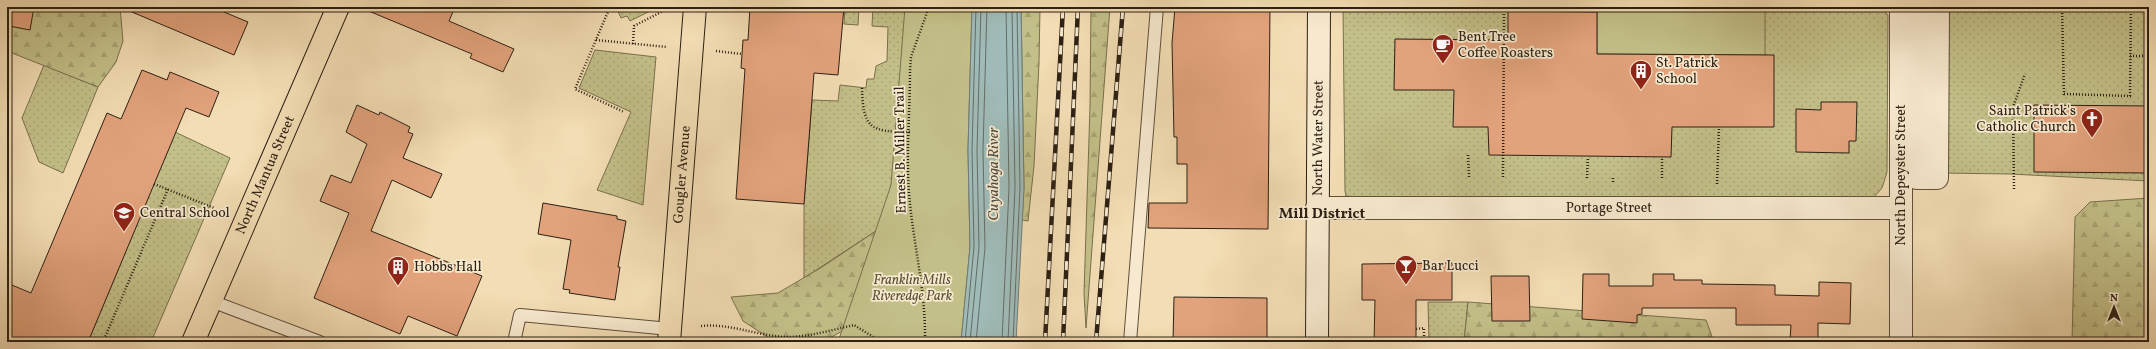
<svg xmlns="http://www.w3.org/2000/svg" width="2156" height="349" font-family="Vollkorn,serif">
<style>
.grass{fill:url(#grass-dots);stroke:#78704e}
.forest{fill:url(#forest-firs);stroke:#78704e}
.park{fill:#c3bf88;stroke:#78704e}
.water{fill:#9fbab7;stroke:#717c76}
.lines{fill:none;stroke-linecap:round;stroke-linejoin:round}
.shore{stroke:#666d66;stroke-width:1}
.building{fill:#e2a27c;stroke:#2c2014}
.lane-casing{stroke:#5e4f3c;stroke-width:14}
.street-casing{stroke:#5e4f3c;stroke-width:24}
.secondary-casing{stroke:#2c2014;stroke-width:24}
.primary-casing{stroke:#2c2014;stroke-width:24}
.path{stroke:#2c2014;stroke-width:2.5;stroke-dasharray:1 2;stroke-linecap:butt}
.lane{stroke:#f7e9ce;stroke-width:12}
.street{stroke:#f7e9ce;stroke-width:22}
.secondary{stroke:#f7e9ce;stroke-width:22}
.primary{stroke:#f3ddb4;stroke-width:22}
.rail-casing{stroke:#2c2014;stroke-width:4.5}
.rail{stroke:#f7e9ce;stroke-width:3;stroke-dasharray:9;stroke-linecap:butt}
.labels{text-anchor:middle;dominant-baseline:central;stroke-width:3.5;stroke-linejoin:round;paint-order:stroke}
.poi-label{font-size:14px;fill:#2c2014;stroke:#f7e9ce;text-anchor:start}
.street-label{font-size:14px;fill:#2c2014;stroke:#f7e9ce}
.park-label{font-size:14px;font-style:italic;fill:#595037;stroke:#f7e9ce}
.water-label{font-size:15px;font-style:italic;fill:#4e4e45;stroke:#f7e9ce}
.neighbourhood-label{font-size:15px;font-weight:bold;fill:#2c2014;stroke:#f7e9ce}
</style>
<defs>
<pattern id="grass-dots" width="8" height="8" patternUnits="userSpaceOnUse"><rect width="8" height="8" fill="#c3bf88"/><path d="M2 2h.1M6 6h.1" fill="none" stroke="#a8a474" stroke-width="1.8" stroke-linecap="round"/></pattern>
<pattern id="forest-firs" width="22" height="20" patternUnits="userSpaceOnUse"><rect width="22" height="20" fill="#c3bf88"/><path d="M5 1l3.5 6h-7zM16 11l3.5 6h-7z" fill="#a8a474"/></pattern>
</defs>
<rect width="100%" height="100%" fill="#f3ddb4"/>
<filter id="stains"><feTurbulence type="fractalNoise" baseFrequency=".005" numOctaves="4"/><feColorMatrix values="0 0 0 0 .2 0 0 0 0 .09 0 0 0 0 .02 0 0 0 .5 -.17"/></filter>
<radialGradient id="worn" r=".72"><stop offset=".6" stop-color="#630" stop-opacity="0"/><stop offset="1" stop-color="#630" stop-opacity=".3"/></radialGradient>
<path class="grass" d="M616 7H654V9L630 21 627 16 621 18Z
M845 7H859L858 25 844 24Z
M873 7H929L885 225 804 278V204L812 100 838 101 840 85 866 88 867 79H874L876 66 887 61 888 27 872 26Z
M1343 7H1880L1888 15 1887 172 1882 188 1874 197 1370 198 1346 196 1345 191Z
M1941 7H2149V181L2010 174 1941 173Z
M595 50 656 57 643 205 597 190 631 112 579 88Z
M44 65 98 87 63 173 39 162 22 118Z
M175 132 230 158 151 342H88Z
M1428 302H1468L1464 342H1429Z"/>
<path class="forest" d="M7 7H120L123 41 116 62 98 87 7 51Z
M1021 7H1040L1039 63 1034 166 1028 221 1022 220 1024 188Z
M1091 7H1110L1086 328 1084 293 1090 107Z
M2149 198V342H2072L2075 217 2090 202Z
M885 225 863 319 823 342H775L743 321 731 297 778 293 822 267Z
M1468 302 1706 320 1714 342H1464Z"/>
<path class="park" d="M905 7H972L968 150 970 247 961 342H838L891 185Z
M1597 7 1765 8V55L1597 54Z"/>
<path class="water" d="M972 7H1021L1024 188 1016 342H961L970 247 968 150Z"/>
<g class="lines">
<path class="shore" d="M965 342 974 247 972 150 976 7
M970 342 979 247 977 150 981 7
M976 342 985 248 983 150 987 7
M1002 342 1009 188 1006 7
M1008 342 1015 188 1012 7
M1013 342 1020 188 1017 7"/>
</g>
<path class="building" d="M13 7H34L30 30 9 26Z
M120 7H212L248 22 234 55Z
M359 7H455L449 21 514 49 503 72 470 58 472 54Z
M750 7H844L838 75 814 73 804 204 736 199 745 69 741 68 743 40H748Z
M1175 7H1270L1268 229 1148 228 1149 203H1187V164H1177V137H1174L1172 43Z
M1508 11 1597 12V54L1774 55V127H1672L1671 157 1489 155 1488 127H1453L1454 90H1394L1395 39 1508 40Z
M142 70 167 80 170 72 219 92 209 117 186 108 88 342H7V283L31 293 107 113 121 119Z
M1821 102H1857L1856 141H1849V153L1796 152V109L1821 110Z
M357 105 379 115 380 112 410 127 408 132 413 134 403 158 442 174 431 198 392 180 371 231 482 276 457 336 408 316 400 334 314 298 349 213 320 201 331 175 351 183 367 144 346 132Z
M2034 105 2149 106V173L2034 172Z
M543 203 617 216V219L626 221 618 267H620L615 300 569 293 570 290 563 289 571 240 538 234Z
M1452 263V300H1416V342H1374L1375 300H1362V264Z
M1583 274H1609V286H1653V274H1674V280H1702V284L1775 285V295L1819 296V282L1851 283 1850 324 1818 323V340H1790L1791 325H1736V308H1642V314L1637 315V323L1582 319Z
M1491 276H1529L1530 321H1492Z
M1174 297 1267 298V342H1173Z"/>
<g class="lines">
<g class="lane-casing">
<path id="lane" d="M211 301 320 342
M514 342 520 315 670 329
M1130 342 1157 7"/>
</g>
<g class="street-casing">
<g id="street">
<path d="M1919 7 1917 178H1937L1938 7"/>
<path id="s1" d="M1317 208H1901"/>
<path d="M1901 342V7"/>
</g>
</g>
<g class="secondary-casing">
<g id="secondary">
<path id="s2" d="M1317 342 1319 7"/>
</g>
</g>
<g class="primary-casing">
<g id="primary">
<path id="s3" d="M193 342 338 7"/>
<path id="s4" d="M669 342 695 7"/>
</g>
</g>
<path class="path" d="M610 7 575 89 624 112
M2062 7 2064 94 2130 96 2131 7
M596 40 667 47
M633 44 634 26 663 11 660 7
M716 51 742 54
M2130 56H2149
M862 88C863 128 870 132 910 132
M1468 155 1469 177
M1503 177 1504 11
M1587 178 1588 157
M1613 178V184
M1662 178V157
M154 184 214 208
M1717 184 1719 127
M2014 189 2013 107 2025 74
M701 326C730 323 757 336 787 337 808 337 832 330 854 325L875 338 877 342
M1416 329 1424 328V342
M103 342 168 189
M925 342C926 291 913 243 909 193 906 153 910 111 910 71L911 57 929 7"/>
<use href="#lane" class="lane"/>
<use href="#street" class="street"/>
<use href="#secondary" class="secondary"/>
<use href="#primary" class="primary"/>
<g class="rail-casing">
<path id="rail" d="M1045 342 1063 7
M1063 342 1078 7
M1096 342 1123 7"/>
</g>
<use href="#rail" class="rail"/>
</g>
<defs>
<g id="cafe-pin" transform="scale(1.15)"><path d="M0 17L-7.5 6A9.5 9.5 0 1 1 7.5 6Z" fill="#8f2418" stroke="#f7e9ce"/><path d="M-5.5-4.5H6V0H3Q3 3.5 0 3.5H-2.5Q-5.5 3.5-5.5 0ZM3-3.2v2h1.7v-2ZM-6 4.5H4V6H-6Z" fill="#fff"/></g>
<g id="building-pin" transform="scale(1.15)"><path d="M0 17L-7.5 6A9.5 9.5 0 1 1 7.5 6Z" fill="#8f2418" stroke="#f7e9ce"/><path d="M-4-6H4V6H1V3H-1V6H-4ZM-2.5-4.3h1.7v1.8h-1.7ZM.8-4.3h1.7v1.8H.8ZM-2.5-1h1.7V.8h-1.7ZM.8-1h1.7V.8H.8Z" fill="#fff"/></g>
<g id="church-pin" transform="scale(1.15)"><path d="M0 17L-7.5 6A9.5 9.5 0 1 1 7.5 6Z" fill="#8f2418" stroke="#f7e9ce"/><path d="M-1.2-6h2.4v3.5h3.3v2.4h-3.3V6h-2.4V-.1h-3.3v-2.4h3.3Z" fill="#fff"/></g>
<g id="school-pin" transform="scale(1.15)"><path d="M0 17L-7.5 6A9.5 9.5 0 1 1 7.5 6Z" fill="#8f2418" stroke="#f7e9ce"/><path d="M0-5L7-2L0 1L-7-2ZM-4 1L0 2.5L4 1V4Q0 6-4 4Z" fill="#fff"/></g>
<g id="bar-pin" transform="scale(1.15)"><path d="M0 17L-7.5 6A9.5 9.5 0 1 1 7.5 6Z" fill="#8f2418" stroke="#f7e9ce"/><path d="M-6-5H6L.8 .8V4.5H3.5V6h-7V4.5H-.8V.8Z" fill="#fff"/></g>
</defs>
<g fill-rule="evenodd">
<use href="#cafe-pin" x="1443" y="45"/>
<use href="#building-pin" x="1641" y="71"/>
<use href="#church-pin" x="2092" y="119"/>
<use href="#school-pin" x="124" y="213"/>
<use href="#bar-pin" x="1406" y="266"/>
<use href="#building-pin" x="398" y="267"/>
</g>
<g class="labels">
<g class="poi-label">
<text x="1458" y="37">Bent Tree<tspan x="1458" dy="16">Coffee Roasters</tspan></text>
<text x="1656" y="63">St. Patrick<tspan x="1656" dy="16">School</tspan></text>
<text x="2076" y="111" text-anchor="end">Saint Patrick's<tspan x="2076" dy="16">Catholic Church</tspan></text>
<text x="140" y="213">Central School</text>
<text x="1422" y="266">Bar Lucci</text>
<text x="414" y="267">Hobbs Hall</text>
</g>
<g class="street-label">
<text stroke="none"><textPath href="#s2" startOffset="204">North Water Street</textPath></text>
<text transform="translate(901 150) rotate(-91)">Ernest B. Miller Trail</text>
<text stroke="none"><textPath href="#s4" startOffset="168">Gougler Avenue</textPath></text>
<text stroke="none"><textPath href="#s3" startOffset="182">North Mantua Street</textPath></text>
<text transform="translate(1901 175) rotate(-90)">North Depeyster Street</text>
<text stroke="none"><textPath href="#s1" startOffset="292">Portage Street</textPath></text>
</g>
<g class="park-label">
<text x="912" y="280">Franklin Mills<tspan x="912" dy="16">Riveredge Park</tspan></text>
</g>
<g class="water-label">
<text transform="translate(994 174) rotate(-90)">Cuyahoga River</text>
</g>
<g class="neighbourhood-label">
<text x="1322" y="214">Mill District</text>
</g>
</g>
<rect width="2156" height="349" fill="none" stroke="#f3ddb4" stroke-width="24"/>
<rect x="8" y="8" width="2140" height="333" fill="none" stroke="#2c2014" stroke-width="2"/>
<rect x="12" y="12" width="2132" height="325" fill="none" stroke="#2c2014"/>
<g transform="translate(2114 307)" stroke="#f7e9ce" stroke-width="3" paint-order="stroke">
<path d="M0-3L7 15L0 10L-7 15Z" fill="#2c2014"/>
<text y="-6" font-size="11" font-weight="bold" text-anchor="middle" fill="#2c2014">N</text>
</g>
<rect width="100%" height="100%" filter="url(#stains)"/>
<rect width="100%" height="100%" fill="url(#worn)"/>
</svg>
